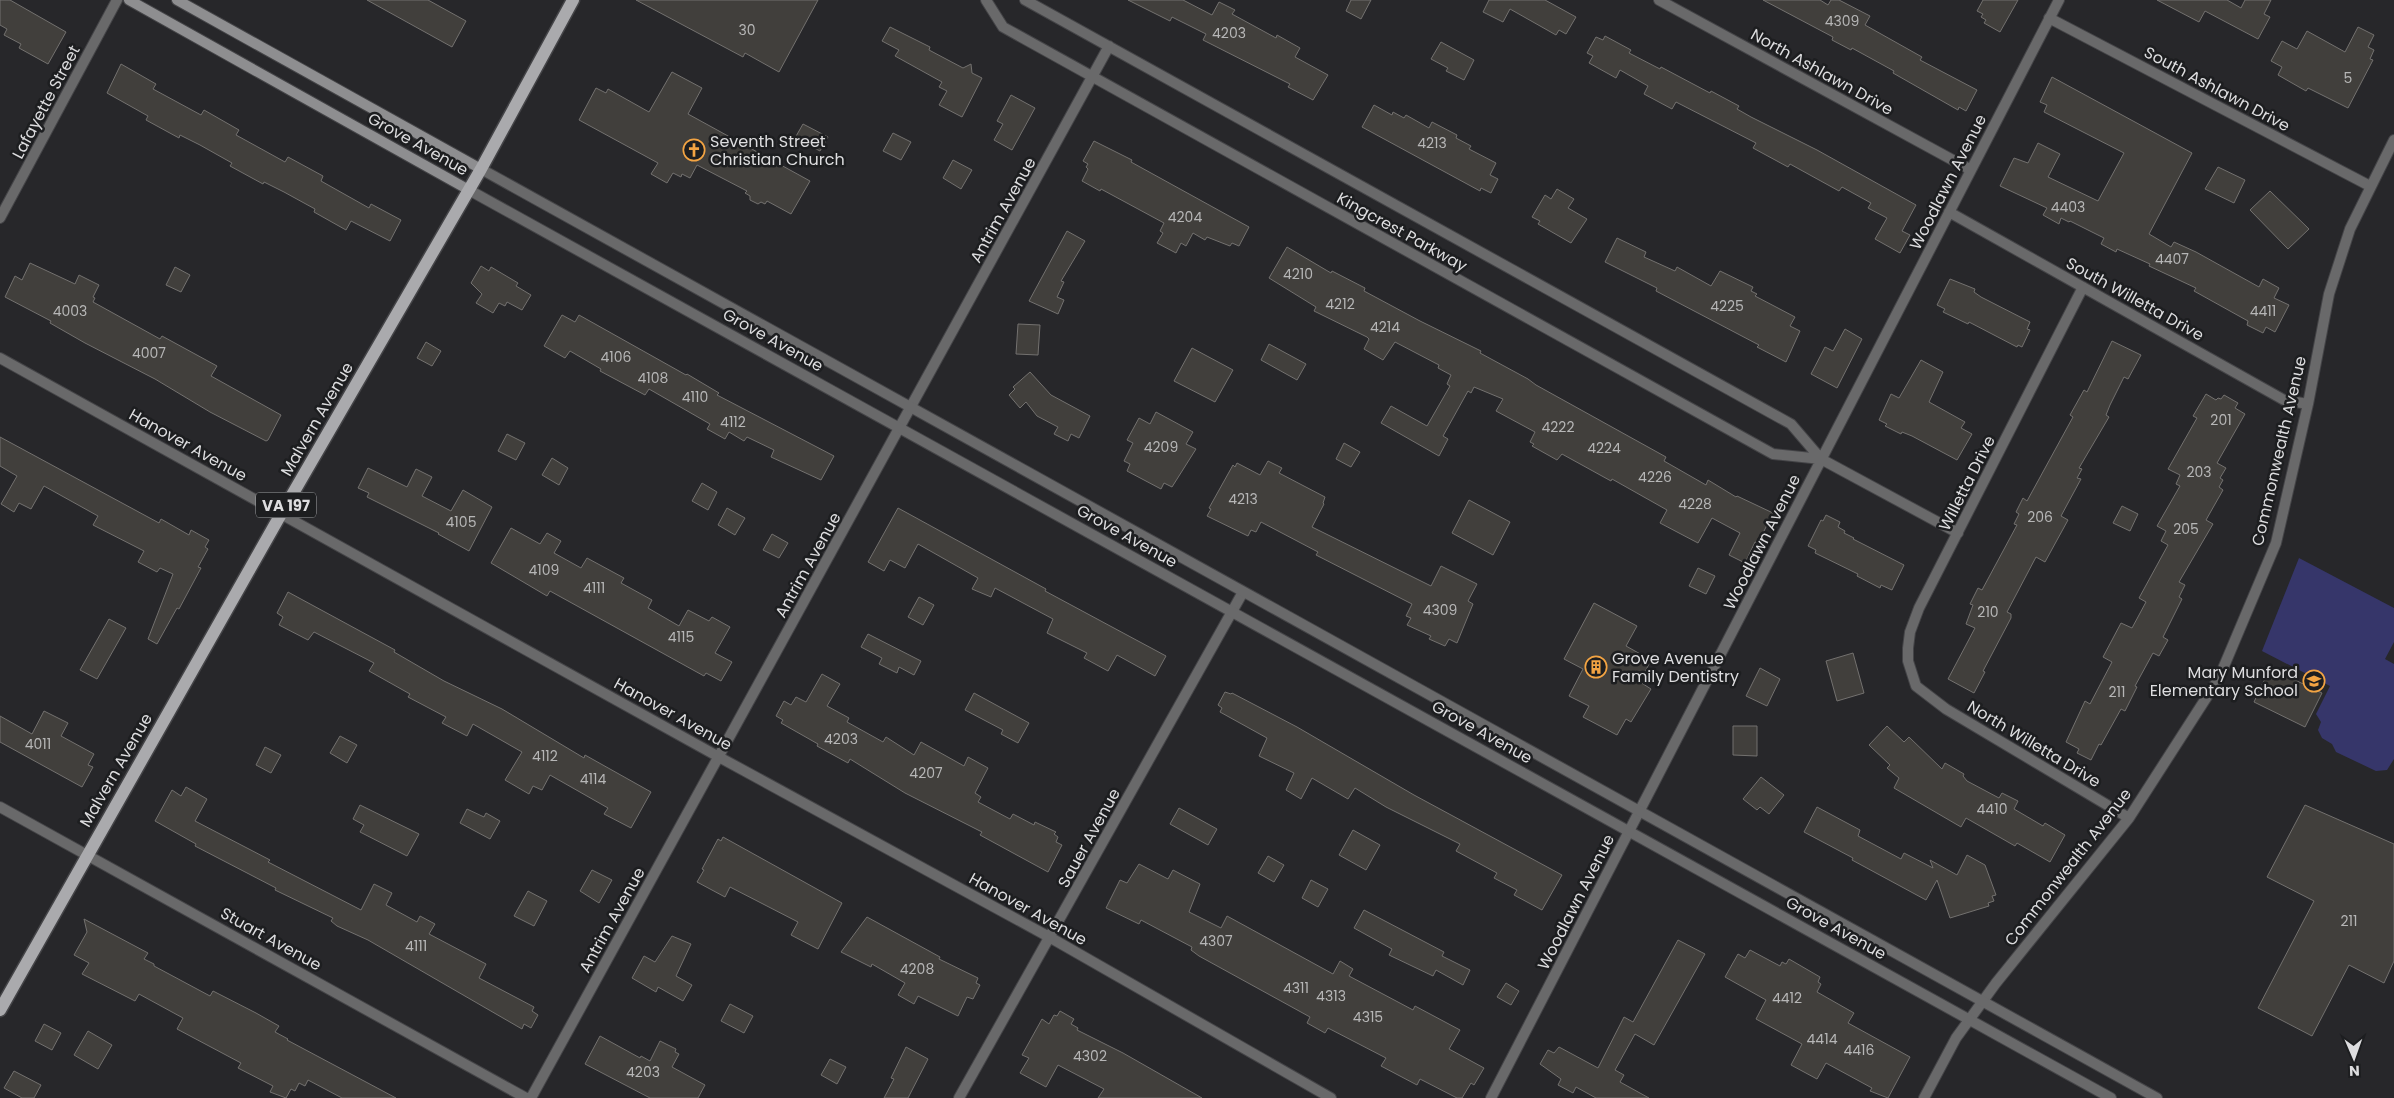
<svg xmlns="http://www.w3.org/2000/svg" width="2394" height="1098" font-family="Poppins,sans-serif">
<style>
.green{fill:#36366a}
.building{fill:#413f3c;stroke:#73716f}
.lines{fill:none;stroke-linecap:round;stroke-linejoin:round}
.minor-casing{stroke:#444447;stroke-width:12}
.tertiary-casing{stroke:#444447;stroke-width:12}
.secondary-casing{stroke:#444447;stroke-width:12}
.primary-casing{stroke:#444447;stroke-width:15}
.minor{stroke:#69696a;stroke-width:10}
.tertiary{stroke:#69696a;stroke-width:10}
.secondary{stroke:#8e8e90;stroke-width:10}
.primary{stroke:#aaaaad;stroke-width:12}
.labels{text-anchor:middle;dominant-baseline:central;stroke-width:5;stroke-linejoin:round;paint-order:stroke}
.number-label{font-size:14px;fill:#b6b6b6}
.shield{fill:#1d1e20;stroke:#a3a4a6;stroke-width:1}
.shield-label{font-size:15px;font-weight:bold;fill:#dddddf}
.street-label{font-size:16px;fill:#dddddf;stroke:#1d1e20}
.poi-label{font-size:16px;fill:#dddddf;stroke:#1d1e20;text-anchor:start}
</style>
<rect width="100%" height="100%" fill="#27272a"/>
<path class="green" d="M2299 558 2394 608V642L2385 659 2394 664V759L2387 770 2376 771 2336 752 2332 744 2322 738 2318 730 2321 722 2316 714 2330 686 2262 651Z"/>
<path class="building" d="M0 0H10L66 32 48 64 19 48 21 44 4 35 7 29 0 25Z
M367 0H428L466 21 452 47Z
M636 0H818L779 72 745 53 743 57Z
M1128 0H1183L1212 15 1219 2 1235 10 1232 14 1276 38 1277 35 1300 48 1295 57 1328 75 1313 100 1288 87 1290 84 1203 40 1206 34 1172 17 1170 21Z
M1351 0H1371L1361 19 1346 11Z
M1489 0H1545L1576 17 1566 34 1559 30 1556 35 1510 9 1503 22 1483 12Z
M1763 0H1820L1828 5 1831 0H1839L1870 16 1865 25 1922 57 1920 60 1977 90 1966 111 1959 107 1958 110 1893 73 1894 71 1852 48 1851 50 1832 40 1833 37Z
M1983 0H2018L2000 32 1984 23 1986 20 1981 17 1983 14 1977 11Z
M2157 0H2227L2241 8 2245 0H2271L2264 14 2270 17 2258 39 2205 11 2199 22Z
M890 27 930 47 929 50 963 68 971 64 972 73 982 78 962 117 939 105 947 91 939 87 942 82 895 56 899 50 882 41Z
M2358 27 2374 35 2368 47 2374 50 2370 59 2373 60 2348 108 2308 88 2306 91 2278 75 2282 67 2271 61 2282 41 2297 49 2307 31 2345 52Z
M1605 36 1631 50 1629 53 1660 69 1661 67 1710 93 1711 91 1739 106 1737 109 1751 117 1817 150 1916 205 1902 231 1910 235 1900 253 1875 239 1887 218 1868 208 1871 203 1842 187 1839 191 1790 164 1788 167 1753 148 1756 143 1676 102 1672 109 1644 94 1648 86 1620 70 1616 78 1589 63 1593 56 1587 53 1596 37 1603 40Z
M1441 42 1474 60 1464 80 1446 71 1448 68 1431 59Z
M121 64 156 84 153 89 201 115 204 110 239 130 236 135 285 162 288 157 323 176 321 181 369 208 371 204 401 220 390 241 351 221 346 230 314 212 315 209 284 192 264 182 263 184 230 166 232 163 200 145 180 135 179 138 146 120 148 116 107 93Z
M672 72 702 88 688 114 810 181 791 214 767 201 765 204 761 202 758 204 750 200V196L745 193 747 191 697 165 690 178 682 174 681 177 673 173 667 183 651 174 658 163 579 120 596 88 606 93 608 89 649 112Z
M2052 77 2192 153 2149 234 2171 247 2174 242 2196 252 2259 287 2263 279 2279 288 2274 298 2289 305 2275 332 2266 327 2263 333 2247 325 2248 321 2194 291 2196 288 2149 266 2150 264 2117 249 2116 252 2101 244 2104 238 2070 221 2069 222 2061 218 2059 224 2043 215 2047 208 2000 186 2014 158 2028 163 2038 143 2060 154 2048 177 2098 201 2124 153 2044 112 2047 105 2040 102Z
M1011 95 1035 108 1012 150 994 140 1003 124 997 121Z
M1374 105 1392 115 1393 112 1404 118 1406 115 1429 128 1432 122 1457 135 1456 138 1471 146 1469 149 1496 163 1490 175 1498 179 1491 193 1481 188 1480 191 1362 127Z
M803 124 828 137 820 151 795 138Z
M893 133 911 142 901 160 883 151Z
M1094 141 1132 160 1131 162 1249 227 1239 246 1232 243 1230 246 1207 237 1205 240 1193 233 1186 246 1181 243 1176 253 1157 243 1163 233 1160 231 1164 223 1101 189 1100 191 1082 181 1088 169 1086 167 1088 164 1083 161Z
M953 160 972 170 961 189 943 178Z
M2218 167 2245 180 2234 203 2205 189Z
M1557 189 1574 199 1568 208 1587 219 1571 243 1538 224 1540 221 1532 217 1545 195 1551 199Z
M2270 191 2309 229 2288 249 2250 210Z
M1067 231 1085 241 1061 281 1064 282 1057 297 1064 300 1058 314 1029 301Z
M1617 238 1646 252 1644 257 1675 271 1677 267 1711 286 1720 271 1753 287 1751 291 1757 294 1755 296 1795 317 1790 326 1800 331 1786 362 1757 347 1759 345 1656 291 1657 288 1605 262Z
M1287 247 1331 273 1332 271 1365 288 1364 291 1420 321 1481 351 1480 353 1528 379 1536 385 1666 457 1664 461 1706 485 1708 480 1736 497 1737 496 1773 513 1758 543 1755 542 1745 563 1729 555 1740 533 1712 518 1698 543 1660 523 1667 510 1612 479 1611 481 1562 454 1557 460 1532 446 1534 444 1530 442 1535 432 1496 411 1503 399 1474 387 1471 393 1468 391 1443 436 1448 439 1439 456 1381 423 1391 406 1427 426 1450 386 1447 384 1451 375 1438 368 1439 365 1395 342 1383 360 1364 349 1369 339 1367 337 1314 311 1316 307 1269 278Z
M30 263 75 284 79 275 99 285 93 297 95 298 93 302 160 339 162 336 217 366 211 376 281 415 268 440 266 441 210 412 155 379 85 343 50 323 51 321 5 297 15 276 22 280Z
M481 266 489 271 491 267 518 283 516 286 531 295 522 310 507 302 505 306 499 303 493 313 476 303 482 294 471 283Z
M175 267 190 275 181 292 166 285Z
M1950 279 1975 289 1974 292 1981 297 2030 322 2027 329 2030 330 2022 347 2018 345 2017 347 1969 322 1968 324 1943 312 1945 309 1937 305Z
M562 315 575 322 579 315 686 375 687 374 719 393 717 395 834 456 821 480 771 457 774 450 747 437 744 441 729 432 725 439 707 429 710 424 649 389 645 395 600 371 601 369 570 351 565 358 544 346Z
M1018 324 1040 325 1038 355 1016 354Z
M1845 329 1862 339 1837 388 1811 374 1825 347 1833 351Z
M2112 341 2141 355 2128 379 2124 377 2110 405 2106 415 2109 417 2079 468 2082 469 2077 478 2081 479 2061 516 2068 520 2045 562 2036 557 2007 612 2011 614V618L1983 671 1985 672 1974 693 1948 679 1975 628 1966 624 1973 605 1970 604 1978 588 1982 590 2017 525 2014 524 2019 514 2016 512 2023 498 2027 501 2073 417 2070 415 2084 390 2087 392Z
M426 342 441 351 432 366 417 358Z
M1269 344 1306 364 1297 380 1261 360Z
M1192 348 1233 370 1215 402 1174 381Z
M1921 360 1943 372 1929 402 1965 422 1961 428 1972 434 1957 460 1912 436 1902 432 1901 434 1885 426 1887 424 1879 420 1891 394 1899 398Z
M1030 372 1051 395 1090 416 1079 438 1071 434 1068 441 1054 434 1058 427 1037 416 1026 402 1020 408 1009 395 1015 389 1013 387Z
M2206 394 2216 400 2218 398 2221 399 2224 395 2238 403 2235 408 2245 414 2217 463 2226 468 2220 478 2223 480 2219 487 2223 490 2206 520 2213 524 2179 582 2185 585 2179 597 2182 599 2163 637 2168 640 2159 656 2153 653 2135 686 2137 687 2125 711 2121 709 2101 745 2099 744 2091 760 2077 753 2079 749 2066 742 2085 701 2090 704 2112 662 2103 657 2121 623 2132 628 2146 602 2139 598 2168 545 2161 541 2166 531 2157 526 2180 486 2176 484 2180 475 2168 469 2197 418 2193 416Z
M1156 412 1193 432 1186 444 1196 449 1172 487 1164 483 1161 489 1127 471 1130 464 1124 461 1133 443 1127 440 1139 418 1150 424Z
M507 434 525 443 516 460 498 451Z
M0 437 159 523 161 519 189 535 191 530 209 540 205 547 208 549 198 567 201 568 179 609 177 608 157 644 148 639 173 574 160 568 157 572 138 562 144 551 93 525 98 516 44 486 31 509 19 503 14 512 1 504 17 476 0 466Z
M1344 443 1360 452 1351 467 1336 459Z
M552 458 568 468 559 485 542 475Z
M1268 461 1282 468 1279 473 1325 497 1323 503 1324 504 1312 527 1431 586 1441 566 1477 584 1468 601 1473 604 1457 643 1449 639 1445 646 1429 639 1431 636 1407 625 1411 618 1406 616 1412 604 1316 555 1318 552 1261 522 1256 532 1251 530 1248 536 1207 516 1211 509 1209 508 1233 465 1235 467 1237 463 1260 475Z
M368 468 407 487 416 469 432 477 422 496 451 511 463 490 492 507 469 551 438 534 439 533 367 497 369 493 358 488Z
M702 483 717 492 708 510 692 501Z
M1469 500 1510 522 1493 555 1452 533Z
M2122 506 2138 514 2130 531 2113 523Z
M727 508 745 518 735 535 718 525Z
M898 508 1046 589 1045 591 1166 656 1155 676 1117 655 1108 671 1084 658 1087 653 1047 633 1053 619 995 588 991 597 972 589 978 578 918 544 905 568 890 560 884 571 868 562Z
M1826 515 1840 522 1838 527 1845 531 1844 533 1854 538 1853 539 1904 565 1892 590 1881 585 1880 588 1857 576 1858 574 1815 553 1816 550 1808 546 1821 520 1823 521Z
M511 528 540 544 547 533 561 541 554 553 581 568 587 558 624 578 621 583 652 600 648 608 679 626 688 610 709 621 712 617 730 627 715 653 732 662 721 681 706 673 704 676 550 591 547 596 491 563Z
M772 534 788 543 779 558 763 550Z
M1698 568 1715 576 1706 594 1689 586Z
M288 592 395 650 394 652 444 681 502 709 584 758 585 755 651 792 631 828 604 814 608 808 550 775 542 790 533 786 529 794 505 780 522 752 473 724 467 736 442 723 446 717 408 697 410 694 369 671 374 663 314 632 308 640 279 625 283 617 277 613Z
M919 597 934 605 923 625 908 617Z
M1594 603 1637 626 1626 646 1651 660 1640 682 1651 689 1631 722 1626 719 1617 735 1583 717 1589 706 1569 696 1583 669 1564 659Z
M109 619 126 628 97 679 80 670Z
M868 634 921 661 914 675 899 667 897 673 879 664 882 658 861 647Z
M1853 653 1864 693 1837 701 1826 661Z
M1760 668 1780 679 1767 706 1746 696Z
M2270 668 2322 693 2305 727 2254 702Z
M822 674 840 684 827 706 849 718 847 722 883 742 886 737 914 755 921 742 964 766 968 757 988 768 975 793 981 797 978 802 1010 819 1013 814 1034 825 1035 822 1056 832 1054 834 1058 837 1056 842 1062 845 1048 872 980 835 982 832 905 793 850 759 848 763 817 746 818 744 781 723 783 720 776 716 784 701 791 705 796 697 806 702Z
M1225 692 1231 694 1232 693 1297 727 1414 795 1562 875 1542 910 1514 895 1517 890 1494 878 1497 873 1456 851 1460 844 1386 807 1355 788 1348 799 1312 778 1301 799 1286 790 1294 773 1259 756 1267 738 1220 712 1222 708 1218 705Z
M974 693 1029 723 1018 743 1001 734 1003 730 965 710Z
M44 711 68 723 61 736 94 754 88 765 93 767 82 787 0 742V716L32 734Z
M1733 726H1757V756L1733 755Z
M1887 726 1904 742 1909 737 1942 769 1945 763 1964 774 1963 776 1967 781 1999 798 2002 793 2018 801 2014 809 2043 826 2045 823 2065 835 2050 862 2017 843 2015 846 1966 818 1961 827 1894 788 1899 778 1887 768 1890 765 1869 745Z
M340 736 357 745 347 763 330 753Z
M265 747 281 755 271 773 256 765Z
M1761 777 1784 795 1769 814 1760 807 1757 810 1743 799Z
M186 787 207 799 195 821 270 860 268 862 361 910 374 884 392 893 386 905 417 922 420 916 435 924 429 934 486 964 479 978 534 1007 532 1011 538 1015 531 1028 524 1024 522 1029 368 940 337 926 331 921 333 918 275 890 276 888 195 846 196 844 155 821 172 790 181 796Z
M360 805 419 834 407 856 360 832 364 825 353 819Z
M2305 805 2394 844V961L2384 983 2349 965 2312 1036 2258 1008 2314 901 2267 877Z
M1817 807 1860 830 1858 836 1901 859 1904 853 1933 868 1930 860 1957 875 1967 855 1985 865 1996 895 1992 896 1994 901 1988 903 1989 906 1950 918 1937 880 1926 900 1852 860 1853 858 1804 832Z
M1179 808 1217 829 1208 845 1170 824Z
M467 809 484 817 486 813 500 821 490 839 460 823Z
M1353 830 1380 845 1366 870 1339 855Z
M723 837 842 903 818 949 791 935 798 922 730 887 725 897 697 882 704 870 702 869 718 839 721 841Z
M1268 856 1284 865 1274 882 1258 873Z
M1139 864 1168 879 1173 870 1200 884 1189 912 1221 928 1227 916 1333 974 1340 961 1353 969 1349 976 1413 1010 1415 1006 1460 1030 1449 1049 1484 1068 1474 1085 1471 1083 1462 1098H1457L1420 1079 1417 1085 1381 1066 1386 1058 1328 1028 1325 1033 1307 1023 1310 1017 1199 956 1191 950 1192 947 1141 920 1139 924 1106 908 1120 880 1127 883Z
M592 870 612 880 599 903 580 891Z
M1311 880 1328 889 1318 907 1302 898Z
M528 891 547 901 534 926 514 916Z
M1364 910 1444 952 1442 956 1470 970 1463 985 1436 970 1433 976 1389 955 1392 949 1354 928Z
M867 917 940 957 939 959 978 978 976 983 980 985 973 999 967 997 958 1016 918 996 914 1004 898 995 905 983 872 964 871 967 841 952Z
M84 919 148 953 144 959 154 964V966L210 996 213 991 256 1013 279 1026 275 1032 288 1039 287 1040 396 1098H342L308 1080 305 1086 299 1083 295 1091 291 1089 286 1098 270 1092 273 1086 238 1068 241 1063 177 1029 183 1018 139 994 135 1001 82 974 89 963 74 955 87 932Z
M672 936 691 944 676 976 692 985 683 1001 658 987 656 992 632 978 644 956 655 962Z
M1678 940 1705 954 1654 1045 1635 1034 1615 1070 1624 1075 1620 1082 1649 1098H1596L1576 1087 1573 1093 1558 1085 1561 1079 1540 1064 1548 1050 1554 1053 1559 1047 1598 1068 1624 1017 1633 1022Z
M1750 950 1780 966 1782 962 1786 964 1789 959 1820 977 1818 982 1821 984 1817 992 1854 1013 1848 1023 1910 1057 1888 1098 1870 1091 1872 1088 1826 1063 1817 1079 1791 1065 1802 1044 1756 1019 1766 1000 1725 977 1738 954 1745 958Z
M1506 983 1519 991 1511 1005 1497 997Z
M730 1004 753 1016 744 1033 721 1021Z
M1060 1011 1074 1019 1071 1024 1078 1028 1077 1030 1123 1053 1202 1098H1098L1104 1089 1058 1065 1046 1087 1020 1073 1029 1058 1022 1055 1042 1019 1049 1024 1054 1015 1057 1016Z
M44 1024 61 1033 52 1050 35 1041Z
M88 1031 112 1045 98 1069 74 1055Z
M600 1036 640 1058 641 1056 650 1061 660 1041 676 1049 675 1052 679 1054 672 1067 705 1085 698 1098H650L585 1064Z
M906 1047 928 1059 908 1098H884L894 1079 891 1078Z
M830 1059 846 1067 837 1084 821 1075Z
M14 1071 41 1085 34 1098H22L4 1088Z"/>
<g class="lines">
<g class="minor-casing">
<path id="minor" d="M986 0 1003 27 1773 454 1821 459
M1025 0 1791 424 1821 459 1958 533
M1659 0 1971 170
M2049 18 2370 186
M1949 212 2284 400 2308 404
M0 218 117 0
M2083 287 1919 608 1910 632 1908 648V661L1916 686 1946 709 2129 818
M0 358 719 757 1051 938 1331 1098
M0 807 526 1098
M531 1098 1109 46
M959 1098 1243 592
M1491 1098 2059 0
M1924 1098 1956 1038 1996 983 2129 818 2219 678 2276 543 2308 404 2329 294 2350 229 2394 140"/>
</g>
<g class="tertiary-casing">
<path id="tertiary" d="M481 169 2157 1098
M469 190 2111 1098"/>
</g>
<g class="secondary-casing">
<path id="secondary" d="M129 0 469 190
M177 0 481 169"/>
</g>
<g class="primary-casing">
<path id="primary" d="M0 1010 281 514 481 169 573 0"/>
</g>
<use href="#minor" class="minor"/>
<use href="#tertiary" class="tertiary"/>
<use href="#secondary" class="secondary"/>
<use href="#primary" class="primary"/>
</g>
<defs>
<g id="church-ring" transform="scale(1.125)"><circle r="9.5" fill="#1d1e20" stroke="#f3a443" stroke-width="1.5"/><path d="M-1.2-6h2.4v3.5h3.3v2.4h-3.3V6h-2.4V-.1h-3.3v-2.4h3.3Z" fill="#f3a443"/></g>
<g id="building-ring" transform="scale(1.125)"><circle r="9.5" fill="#1d1e20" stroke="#f3a443" stroke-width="1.5"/><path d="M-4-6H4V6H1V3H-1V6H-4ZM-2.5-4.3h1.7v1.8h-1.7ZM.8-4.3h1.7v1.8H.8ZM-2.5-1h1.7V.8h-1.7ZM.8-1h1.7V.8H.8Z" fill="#f3a443"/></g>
<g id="school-ring" transform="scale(1.125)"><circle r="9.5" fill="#1d1e20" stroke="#f3a443" stroke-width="1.5"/><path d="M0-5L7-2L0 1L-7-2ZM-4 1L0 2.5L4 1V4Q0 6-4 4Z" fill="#f3a443"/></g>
</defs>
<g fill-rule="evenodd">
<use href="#church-ring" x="694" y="150"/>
<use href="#building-ring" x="1596" y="667"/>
<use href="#school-ring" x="2314" y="681"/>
</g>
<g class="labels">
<g class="number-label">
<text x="1842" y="21">4309</text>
<text x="747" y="30">30</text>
<text x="1229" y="33">4203</text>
<text x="2348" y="78">5</text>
<text x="1432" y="143">4213</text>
<text x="2068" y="207">4403</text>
<text x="1185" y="217">4204</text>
<text x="2172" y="259">4407</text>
<text x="1298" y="274">4210</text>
<text x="1340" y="304">4212</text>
<text x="1727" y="306">4225</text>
<text x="70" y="311">4003</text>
<text x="2263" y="311">4411</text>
<text x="1385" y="327">4214</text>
<text x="149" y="353">4007</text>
<text x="616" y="357">4106</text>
<text x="653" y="378">4108</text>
<text x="695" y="397">4110</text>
<text x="2221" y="420">201</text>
<text x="733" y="422">4112</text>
<text x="1558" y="427">4222</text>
<text x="1161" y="447">4209</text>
<text x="1604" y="448">4224</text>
<text x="2199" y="472">203</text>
<text x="1655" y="477">4226</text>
<text x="1243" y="499">4213</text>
<text x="1695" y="504">4228</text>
<text x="2040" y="517">206</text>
<text x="461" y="522">4105</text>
<text x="2186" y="529">205</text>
<text x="544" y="570">4109</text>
<text x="594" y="588">4111</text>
<text x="1440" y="610">4309</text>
<text x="1988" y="612">210</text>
<text x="681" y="637">4115</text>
<text x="2117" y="692">211</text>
<text x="841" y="739">4203</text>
<text x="38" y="744">4011</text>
<text x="545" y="756">4112</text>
<text x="926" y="773">4207</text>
<text x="593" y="779">4114</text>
<text x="1992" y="809">4410</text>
<text x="2349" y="921">211</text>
<text x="1216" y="941">4307</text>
<text x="416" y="946">4111</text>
<text x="917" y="969">4208</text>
<text x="1296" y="988">4311</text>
<text x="1331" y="996">4313</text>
<text x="1787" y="998">4412</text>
<text x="1368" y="1017">4315</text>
<text x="1822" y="1039">4414</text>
<text x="1859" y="1050">4416</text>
<text x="1090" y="1056">4302</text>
<text x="643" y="1072">4203</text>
</g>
<rect class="shield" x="256" y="492.5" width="60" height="25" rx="4"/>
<g class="shield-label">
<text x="286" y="505">VA 197</text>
</g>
<g class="street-label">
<text transform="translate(1822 72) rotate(29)">North Ashlawn Drive</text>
<text transform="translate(2217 89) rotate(28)">South Ashlawn Drive</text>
<text transform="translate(46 102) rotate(-62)">Lafayette Street</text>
<text transform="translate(418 144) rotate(29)">Grove Avenue</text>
<text transform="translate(1948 182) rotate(-63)">Woodlawn Avenue</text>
<text transform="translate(1003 210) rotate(-61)">Antrim Avenue</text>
<text transform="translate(1402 232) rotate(29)">Kingcrest Parkway</text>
<text transform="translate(2135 299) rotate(29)">South Willetta Drive</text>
<text transform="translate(773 340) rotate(29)">Grove Avenue</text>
<text transform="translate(317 419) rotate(-60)">Malvern Avenue</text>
<text transform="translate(188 445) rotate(29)">Hanover Avenue</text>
<text transform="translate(2279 451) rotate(-77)">Commonwealth Avenue</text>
<text transform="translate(1967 483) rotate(-63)">Willetta Drive</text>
<text transform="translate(1127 536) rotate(29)">Grove Avenue</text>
<text transform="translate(1762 542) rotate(-63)">Woodlawn Avenue</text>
<text transform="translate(808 565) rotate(-61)">Antrim Avenue</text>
<text transform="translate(673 714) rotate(29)">Hanover Avenue</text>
<text transform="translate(1482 732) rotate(29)">Grove Avenue</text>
<text transform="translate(2034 744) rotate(31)">North Willetta Drive</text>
<text transform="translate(116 770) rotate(-60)">Malvern Avenue</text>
<text transform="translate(1089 838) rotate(-61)">Sauer Avenue</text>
<text transform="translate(2068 867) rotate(-52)">Commonwealth Avenue</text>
<text transform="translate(1576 902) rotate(-63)">Woodlawn Avenue</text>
<text transform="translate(1028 909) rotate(29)">Hanover Avenue</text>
<text transform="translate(612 920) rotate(-61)">Antrim Avenue</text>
<text transform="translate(1836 928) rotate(29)">Grove Avenue</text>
<text transform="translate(271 939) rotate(29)">Stuart Avenue</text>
</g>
<g class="poi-label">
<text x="710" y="141">Seventh Street<tspan x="710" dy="18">Christian Church</tspan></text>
<text x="1612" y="658">Grove Avenue<tspan x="1612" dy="18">Family Dentistry</tspan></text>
<text x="2298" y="672" text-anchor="end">Mary Munford<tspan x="2298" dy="18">Elementary School</tspan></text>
</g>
</g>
<g transform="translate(2354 1058) rotate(178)" stroke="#1d1e20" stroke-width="4" paint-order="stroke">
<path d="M0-4L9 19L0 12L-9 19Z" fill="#dddddf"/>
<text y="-8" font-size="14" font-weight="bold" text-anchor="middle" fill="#dddddf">N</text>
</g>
</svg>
